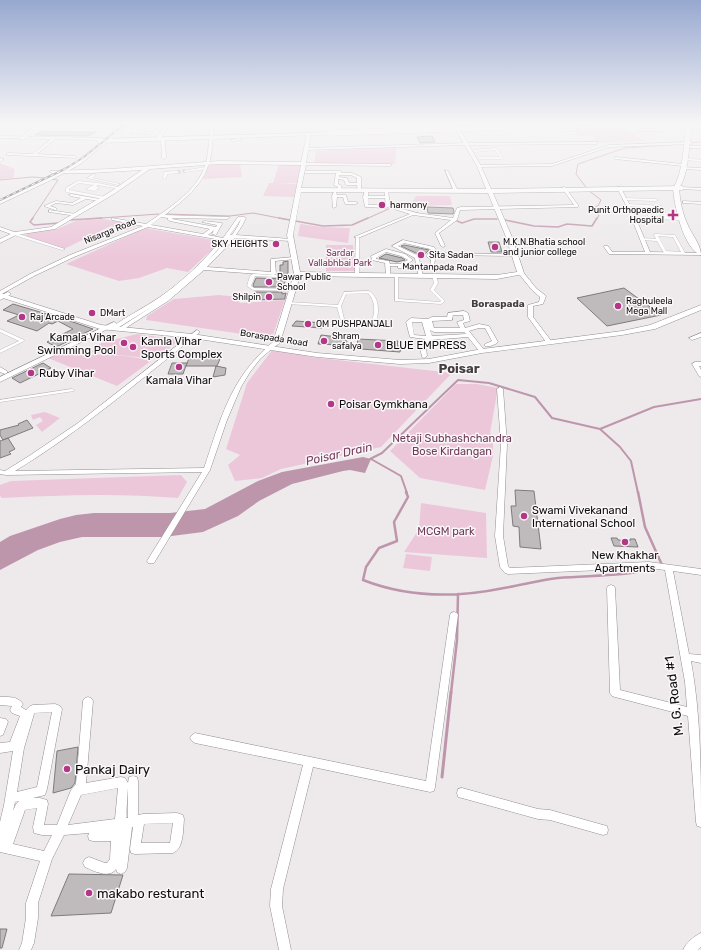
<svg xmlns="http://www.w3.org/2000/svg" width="701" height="950" font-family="Rubik,sans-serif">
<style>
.green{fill:#ecc7da}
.water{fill:#be96ab}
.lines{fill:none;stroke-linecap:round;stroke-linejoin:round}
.stream-far4{stroke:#be96ab;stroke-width:1}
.stream-far3{stroke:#be96ab;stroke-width:1.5}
.stream-far2{stroke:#be96ab;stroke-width:2}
.stream-far1{stroke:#be96ab;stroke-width:2.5}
.stream{stroke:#be96ab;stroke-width:3}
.building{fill:#bfbbbd;stroke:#7f7b7d}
.minor-tunnel{stroke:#ccc9cb;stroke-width:4;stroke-dasharray:4 2;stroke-linecap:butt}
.pedestrian-casing{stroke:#938f91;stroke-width:0.5}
.minor-casing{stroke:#938f91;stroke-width:1}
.tertiary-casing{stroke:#938f91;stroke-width:1}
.secondary-casing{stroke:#938f91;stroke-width:1}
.primary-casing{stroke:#938f91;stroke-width:1}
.pedestrian{fill:#fff;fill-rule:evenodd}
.minor{fill:#fff;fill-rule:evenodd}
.tertiary{fill:#fff;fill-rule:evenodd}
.secondary{fill:#fff;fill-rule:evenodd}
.primary{fill:#fff;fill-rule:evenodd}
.rail-casing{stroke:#727071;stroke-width:2}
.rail{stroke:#fbf7f9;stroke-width:1;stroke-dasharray:3.5;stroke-linecap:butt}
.secondary-bridge-casing{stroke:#938f91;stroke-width:6;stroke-linecap:butt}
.secondary-bridge{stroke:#fff;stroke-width:5.5}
.poi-dot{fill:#b43787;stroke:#fbf7f9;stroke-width:1.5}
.labels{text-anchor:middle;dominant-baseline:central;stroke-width:3;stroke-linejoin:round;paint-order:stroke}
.far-poi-label{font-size:9px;fill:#0e0d0d;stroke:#fbf7f9;text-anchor:start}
.far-street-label{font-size:9px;fill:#0e0d0d;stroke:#fbf7f9}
.far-park-label{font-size:9px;fill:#703b5a;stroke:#fbf7f9}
.far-neighbourhood-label{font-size:10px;font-weight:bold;fill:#433f41;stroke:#fbf7f9}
.poi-label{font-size:11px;fill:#0e0d0d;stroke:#fbf7f9;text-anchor:start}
.park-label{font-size:11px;fill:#703b5a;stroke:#fbf7f9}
.water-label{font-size:12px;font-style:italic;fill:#784161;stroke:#fbf7f9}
.quarter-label{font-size:13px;font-weight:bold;fill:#433f41;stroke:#fbf7f9}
.near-street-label{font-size:13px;fill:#0e0d0d;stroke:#fbf7f9}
.near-poi-label{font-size:13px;fill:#0e0d0d;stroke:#fbf7f9;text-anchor:start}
</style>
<rect width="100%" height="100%" fill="#eeeaec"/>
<path class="green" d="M303 125H387V127L301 129Z
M620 125 644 141 600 143 593 136H579L571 127Z
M396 147 395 164 314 163 316 151Z
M0 163 15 169 13 178 0 179Z
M212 163 240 164 242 177 203 179 209 165Z
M279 164 301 165 297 183H278L297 184 294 197 263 196 269 183H273Z
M416 196H450L452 205 410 206Z
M103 219 139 225 126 230 111 226 64 249 24 236 27 234 37 231 57 229 78 220Z
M300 224 323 227 350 228 348 243 298 236Z
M145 228 219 241 220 242 188 272 167 268 139 278 119 281 66 264Z
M326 245H353L355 271H326Z
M219 295 238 297 240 303 285 300 273 335 269 338 146 320 147 316 174 299Z
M137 334 180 340 155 359 91 352 101 343Z
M70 349 85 357C94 351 140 357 151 361L117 386 48 358Z
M273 349 311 357 452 373 381 447 281 469 262 478 235 481 228 465 240 455 226 449 247 383Z
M456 384H477L498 388 490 433 493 436V456L485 490 420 478 390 451Z
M45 412 60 418 42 432 36 425 43 421 40 417 33 420 31 415Z
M181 475 187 482 178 498C120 493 60 495 2 498L0 496V485L11 481Z
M421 503 486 513 487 558 404 552 419 529Z
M406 554 432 557 430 571 403 568Z"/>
<path class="water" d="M363 457 371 459 365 473 350 470 343 471 292 484 259 501 238 516 203 532 164 537H82L60 542 38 550 0 570V542L10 536 60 519 76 515 94 513H170L205 509 258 481 282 472Z"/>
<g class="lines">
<path class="stream-far4" d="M690 143 701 142
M0 180 32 177 46 178
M166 214 230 216 253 213 284 219
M32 219 58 180 51 179
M87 219 159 214
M366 219 393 207 421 214
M597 219 599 215 588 208 598 206 601 200 588 190 576 174 578 164 625 148 683 144"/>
<path class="stream-far3" d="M33 218 30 222 34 225 59 223
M279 218 323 226 352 225 368 218
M69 220 102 218
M505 220 534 226 558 227 567 224 592 226 597 218
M457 221 462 223 474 219H497"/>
<path class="stream-far2" d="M600 429 620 447 631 461 638 493
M370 459 382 453 458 380 489 383 535 397 552 418 600 429 654 407 701 399
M371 459 401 476 407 493"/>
<path class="stream-far1" d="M406 492 408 497 394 522 397 541 379 548 366 567 363 580C409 598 456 598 504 588 522 585 540 580 558 578 591 575 623 577 655 568
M638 492 645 527 662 565
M451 693 457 640 458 594"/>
<path class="stream" d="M442 777 451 692"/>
</g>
<path class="building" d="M40 132H96L87 136 35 135Z
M432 136 435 142 420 143 417 137Z
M427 207 453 208 454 212 453 214 428 213Z
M488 242H499L502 252H491Z
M404 245 429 250 421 258 419 253 418 254 401 246Z
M386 254 402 258 405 260 397 262 379 258Z
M288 261V273L287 274H280V265H283V262Z
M256 278 286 279 283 287H254L253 285Z
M624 288 661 315 607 326 577 298Z
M255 292H282V294L286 293 285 297V299L254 300Z
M13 304 70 321 93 329 56 347 47 342 73 329 58 321 52 324 49 323 37 331 7 321 19 315 3 310Z
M296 321 323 323 322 328 292 326Z
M321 335 346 338 345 341H347L345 348H339L340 345 318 344Z
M358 339 398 341 397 346H401L400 352 361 349 362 345H357Z
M189 358H213L220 359 217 366H186Z
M43 363 51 368 20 383 12 378Z
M172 363H187L183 374H168Z
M216 366 226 368 225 375 213 377Z
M27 420 33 428 3 440 0 435V430L19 425 18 424Z
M8 438 15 449 9 452 11 454 0 458V441Z
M515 490 534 491 541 549 520 547 519 527 513 526 511 506H516Z
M611 538H617L618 540 630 541V539H635L638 547 614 546Z
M78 747 75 783 71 788 53 793 57 751Z
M69 874 123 875 111 913 51 916Z
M0 929H7L2 948H0Z"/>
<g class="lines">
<path class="minor-tunnel" d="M177 172 185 171"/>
<g class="pedestrian-casing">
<path id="pedestrian" d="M568 125H570L576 134 561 135 562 133 573 132Z
M34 128 102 129 103 130 102 131 33 130Z
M497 148 503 159H479L478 158 479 157H500L495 150 474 152 473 151 474 150Z
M689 158 701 160V162L688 160V159Z
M206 167H207V169L185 172 183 171Z
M177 171H178V173L167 174 166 179 163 178 164 172Z
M94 174 96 175 92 178 120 184 118 185 87 178Z
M78 181 98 183 122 188 120 189 98 185 96 186 99 188 94 191 86 189 94 185 79 183 69 189V190L105 197 106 198 104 199 66 192V188Z
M623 198 656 199 658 200 656 201 624 200H623Z
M627 204 662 206 668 218H682L684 219 682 220 650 219 646 212 647 211H649L652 217H665L660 208 628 206H627Z
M14 233H16L65 249 62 250 14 235Z
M655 234 675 235 685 253 683 254 664 253 657 241 642 240 640 239 642 238 656 239 654 235ZM658 236 673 237 681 252 666 251Z
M356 237 359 238V274L357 275 355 274Z
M253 274 296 276 298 277 296 278 255 276 251 286 254 288 292 289 294 290 292 291 253 290 247 286 250 276Z
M395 274 398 275V299L440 302 441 301 430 290 434 283 432 275 434 274 436 275 438 283 434 290 445 301 441 304 395 301Z
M369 291C380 298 379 311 376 323L374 324H349L341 321 337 307 288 304 286 303 288 302 338 305 344 292ZM368 293C376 302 375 311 372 322H350L344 319 341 306 346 294Z
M0 329 24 340V341L0 353V350L19 341 0 332Z
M72 389 74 390V391L0 402V400Z"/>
</g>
<g class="minor-casing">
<path id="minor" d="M36 125H39L23 140H21V138Z
M138 125H141L136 131 147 132 152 127 150 125H154L156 127 148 134 132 133V131Z
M210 125H214C212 137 213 152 209 163 202 187 183 200 165 215L229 217V218L227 219 173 218 172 219 216 227 217 225 202 222 204 221 222 223V224L216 235 212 234 214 230 208 235 223 238 238 217H244L246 218 242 226 236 235 291 239 293 240 291 241 235 238 207 267 271 272V259L294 257H296V259L275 261 276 274 274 275 204 270 168 301 124 329 122 330 119 328 153 306 116 329H112V327C127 316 144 308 160 297 183 281 203 262 221 240L148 227 74 257 34 276 0 295V291L30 274 70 255 143 226 112 220V218L146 224C169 208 198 191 206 163 209 151 209 137 210 125ZM161 217 168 218V220L170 221 210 229 203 234 151 225ZM241 219 238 226 232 235H230ZM225 241H226L207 262Z
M632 125H636L641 129H660L657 125H660L665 130 663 131H640Z
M693 129 701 130V132L693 131Z
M52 138 55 139 37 154 75 156 77 157 76 158 8 155 6 154 8 153 33 154Z
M240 138 241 140 233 141 231 140Z
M163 139 165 140 166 158 164 159 162 158 161 140Z
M598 142 597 144 467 145 306 150 304 149 306 148 467 143Z
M691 142 692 144 609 147 552 166 479 167 477 166 479 165 552 164 609 145Z
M689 146H701V148H690Z
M616 157 683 164 685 165 683 166 615 159V157Z
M0 158 4 159 0 162Z
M307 163 390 164 392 165 390 166 306 165V163Z
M682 167 701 168V170L683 169H682Z
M445 170 448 171 457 189 456 190 453 189Z
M306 171H340L342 172 341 173H352L361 177V190L358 191 357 185H346L344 180 338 179V184L342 186 340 191H338V187L334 185 336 173H305V171ZM339 175H351L357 178V183H349L347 178 339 177Z
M564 187H565L578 205V207L460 210 457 220 439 233 445 246 443 247 441 246 435 233 451 220 413 215 358 238 354 237 410 214 394 209 393 208 395 207 417 213 453 218 457 208 461 207 574 205 562 188Z
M619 187 621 188 632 209 650 252 701 253V255L609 254 604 247V246H608L612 252H645L628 209 617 188Z
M681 187 701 188V190L682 189H681Z
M365 190 368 191V196H385V191L388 190 390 206 386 208 365 207 363 197ZM368 198H385L386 205H368Z
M334 192H336L337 195H346L348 202H356L358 203 356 204H345L343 197H337L336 207 333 208 332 196Z
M71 194 100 199 102 200 100 201 86 199 73 205 56 203 50 206 56 208V210H55L44 206 56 201 72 203 81 198 70 196 69 195Z
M683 201 701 202V204L684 203H683Z
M49 210 76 214 78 215 76 216 50 212H49Z
M0 227 17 233V234L13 235 0 230Z
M403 240 434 247 436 250 431 256 435 259 434 267 428 269 418 266 421 269 423 275V276H419L417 270 414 268H398V266H390V275L386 276 385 263 372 260 371 256 386 249 405 254 413 260 404 266H416L415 258 392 246ZM404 243 430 249 431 250 426 256 431 260 430 265 428 266 420 264 419 256 398 246ZM386 252 401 256 408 260 400 264H390L389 261 376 259V258Z
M440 253 515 254 517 255 515 256 442 255 440 254Z
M519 272H523L536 288 546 296 543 304 533 306V317L552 342 551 343 549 344 546 342 528 317V305L539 302 540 297 532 290 519 274Z
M8 292 11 294 10 295 0 300V296Z
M464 311 468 313 470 321 463 323 465 328 479 324 489 326 498 342C495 345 489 347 485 346V344L492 341 485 328H479L469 331 485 351 484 352H480L468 337 430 340 426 347 427 356 424 358 422 357 420 347 425 339 410 337 406 322 411 318 428 319 432 317H447L448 313ZM453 315H463L464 320 457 322 460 328H434L432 321 452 320ZM412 322H422L426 336 414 335ZM430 330 434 332H464L466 334 432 336Z
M197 330 199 331V333C139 381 81 431 15 471L204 468C220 421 230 379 269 346H273V348L260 359 250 372 241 387 227 420 210 470 154 563H148L147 561 202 472 6 475 0 474V470L5 471 29 456 78 423Z
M701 333V337L692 340 689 338Z
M695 362H701V366H699L701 370V377L699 376 692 364Z
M0 367 7 371V373L5 374 0 372Z
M500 387 503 389 507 444 503 536 508 566 510 568 649 562 701 569V575L673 571 689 654 701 655V663L691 661C701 716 701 772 701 827L697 826 696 822 688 716 615 697 612 696 610 693 607 588 608 586 611 585 614 586 615 588 620 690 687 707 685 682 665 570 649 568 508 574 505 573 500 567 495 536 501 444 497 389Z
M454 612 457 613 458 615 435 787 434 791 430 792 313 767 283 889 282 906 291 950H279L270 906 271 889 303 765 195 743 192 741 190 738 192 735 195 733 426 781 450 615 451 613Z
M0 697C8 697 18 696 23 704L21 707 26 710 30 706 33 705 55 704 60 706 62 709 47 789 45 795 33 798H40L47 800 48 804 44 825H57L71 790 76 784 83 701 85 698 88 697 91 698 93 701 86 783 121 777 125 778 128 783 129 777 133 776 137 777 138 781V815L143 814 177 813 183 815 184 819C183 829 184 849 173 853L135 854 131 853 130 849 133 827H132L127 868 125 872 121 874 117 872 116 869C109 879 94 871 85 867L83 863 85 859 89 857 105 863H107L110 859 111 841H93L89 840 88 836 89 833 64 835 52 859 38 903V918L34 943 31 950H19L22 943 26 918V903L40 861 0 852V822L4 805 13 751 0 753V743L10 742 20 716 12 713 10 710 12 706 0 705ZM52 712 37 787 17 792 24 748 34 714 35 713ZM118 788 115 819 68 825 81 795ZM128 788V818H126ZM19 801 16 804 13 811 15 802ZM37 808 33 827 34 833 42 835H52L44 851 13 844 25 810ZM173 823 170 843H141L144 824Z
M0 718 6 719 8 722 3 735 0 736Z
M462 788 538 809 550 810 603 825 607 826 608 830 607 834 603 835 550 820 538 819 462 798 458 797 457 793 458 789Z
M701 933V947L698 950H683C686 943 694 936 701 933Z"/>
</g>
<g class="tertiary-casing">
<path id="tertiary" d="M165 125H170L162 135V139H158V135Z
M453 125H457L481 166 491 189 682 186 685 188 682 190 493 193 512 237 524 273 523 274 497 279 300 276 280 343 271 349 267 347 273 342 294 274 287 235 301 165 219 164 150 169 114 194 55 229 16 235 0 243V239L15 232 51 227 110 192 142 170 91 173H52L50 172V171L110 169 219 161 301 162 307 134 309 133 311 134 306 163 309 164 306 165 301 188 486 189 477 166ZM301 192 488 193 506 237 517 272 497 275 300 272 293 235Z
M0 136 101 138 103 139 101 140 0 138Z
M114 322 117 324 116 325 0 382V377Z"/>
</g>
<g class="secondary-casing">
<path id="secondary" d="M557 125H590L554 128 552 127Z
M681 125H687L691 129 687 130Z
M342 132 344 134 99 143 96 141 99 139Z
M0 293 101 325 192 334 317 353 400 360 429 359 482 349 622 331 650 325 701 305V310L655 329 622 335 482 353 429 363 400 364 317 357 192 338 100 329 0 297Z"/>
</g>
<g class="primary-casing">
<path id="primary" d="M122 125H128L79 165 49 181 0 204V200L75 163Z
M686 125H692C689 142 689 175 679 188 680 200 682 212 687 223 691 234 701 244 701 255 683 249 674 204 673 188 683 174 684 143 686 125Z"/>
</g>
<use href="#pedestrian" class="pedestrian"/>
<use href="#minor" class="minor"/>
<use href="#tertiary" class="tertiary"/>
<use href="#secondary" class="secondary"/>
<use href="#primary" class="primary"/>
<g class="rail-casing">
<path id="rail" d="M0 200 65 169 84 157 124 125"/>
</g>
<use href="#rail" class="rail"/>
<g class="secondary-bridge-casing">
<path id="secondary-bridge" d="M331 133 565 125"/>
</g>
<use href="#secondary-bridge" class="secondary-bridge"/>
</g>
<linearGradient id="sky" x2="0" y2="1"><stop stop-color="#97a8d0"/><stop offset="0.48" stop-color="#f7f6f6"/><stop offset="1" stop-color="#f7f6f6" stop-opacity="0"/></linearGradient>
<rect width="701" height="258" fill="url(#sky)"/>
<g class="poi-dot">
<circle cx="382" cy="205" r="4"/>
<path d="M671 209h4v4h4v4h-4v4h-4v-4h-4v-4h4z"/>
<circle cx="276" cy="244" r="4"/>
<circle cx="495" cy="247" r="4"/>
<circle cx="421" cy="255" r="4"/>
<circle cx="269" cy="282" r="4"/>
<circle cx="269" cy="297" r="4"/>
<circle cx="618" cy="306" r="4"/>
<circle cx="92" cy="313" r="4"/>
<circle cx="22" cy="317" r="4"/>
<circle cx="308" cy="324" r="4"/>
<circle cx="324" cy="341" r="4"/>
<circle cx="124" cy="343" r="4"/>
<circle cx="378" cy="345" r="4"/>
<circle cx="133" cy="347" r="4"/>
<circle cx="179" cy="367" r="4"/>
<circle cx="31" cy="373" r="4"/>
<circle cx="331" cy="404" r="4"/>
<circle cx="524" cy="516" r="4"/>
<circle cx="625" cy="542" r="4"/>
<circle cx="67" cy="769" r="4"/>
<circle cx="89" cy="893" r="4"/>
</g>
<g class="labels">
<g class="far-poi-label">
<text x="390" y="205">harmony</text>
<text x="664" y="210" text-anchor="end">Punit Orthopaedic<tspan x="664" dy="10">Hospital</tspan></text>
<text x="503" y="242">M.K.N.Bhatia school<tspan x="503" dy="10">and junior college</tspan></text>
<text x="268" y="244" text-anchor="end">SKY HEIGHTS</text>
<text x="429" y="255">Sita Sadan</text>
<text x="277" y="277">Pawar Public<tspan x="277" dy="10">School</tspan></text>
<text x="261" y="297" text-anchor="end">Shilpin</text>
<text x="626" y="301">Raghuleela<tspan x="626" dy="10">Mega Mall</tspan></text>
<text x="100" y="313">DMart</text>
<text x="30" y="317">Raj Arcade</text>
<text x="316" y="324">OM PUSHPANJALI</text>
<text x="332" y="336">Shram<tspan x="332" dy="10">safalya</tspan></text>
</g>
<g class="far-street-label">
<text transform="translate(110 231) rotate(-22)">Nisarga Road</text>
<text transform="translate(440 267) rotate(1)">Mantanpada Road</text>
<text transform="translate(274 338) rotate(9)">Boraspada Road</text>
</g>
<g class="far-park-label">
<text x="340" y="253">Sardar<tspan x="340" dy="10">Vallabhbai Park</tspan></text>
</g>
<g class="far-neighbourhood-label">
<text x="498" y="304">Boraspada</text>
</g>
<g class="poi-label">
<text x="116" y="337" text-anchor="end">Kamala Vihar<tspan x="116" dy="13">Swimming Pool</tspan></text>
<text x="141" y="341">Kamla Vihar<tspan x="141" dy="13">Sports Complex</tspan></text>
<text x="386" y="345">BLUE EMPRESS</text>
<text x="39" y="373">Ruby Vihar</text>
<text x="179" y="380" text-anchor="middle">Kamala Vihar</text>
<text x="339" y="404">Poisar Gymkhana</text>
<text x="532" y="510">Swami Vivekanand<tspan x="532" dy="13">International School</tspan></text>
<text x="625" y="555" text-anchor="middle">New Khakhar<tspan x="625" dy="13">Apartments</tspan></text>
</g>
<g class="park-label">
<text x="452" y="438">Netaji Subhashchandra<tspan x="452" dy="13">Bose Kirdangan</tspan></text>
<text x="446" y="531">MCGM park</text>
</g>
<g class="water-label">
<text transform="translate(339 454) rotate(-13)">Poisar Drain</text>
</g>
<g class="quarter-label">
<text x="459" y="368">Poisar</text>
</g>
<g class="near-street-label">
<text transform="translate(674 696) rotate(-97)">M. G. Road #1</text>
</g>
<g class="near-poi-label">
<text x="75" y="769">Pankaj Dairy</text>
<text x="97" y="893">makabo resturant</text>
</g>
</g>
</svg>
